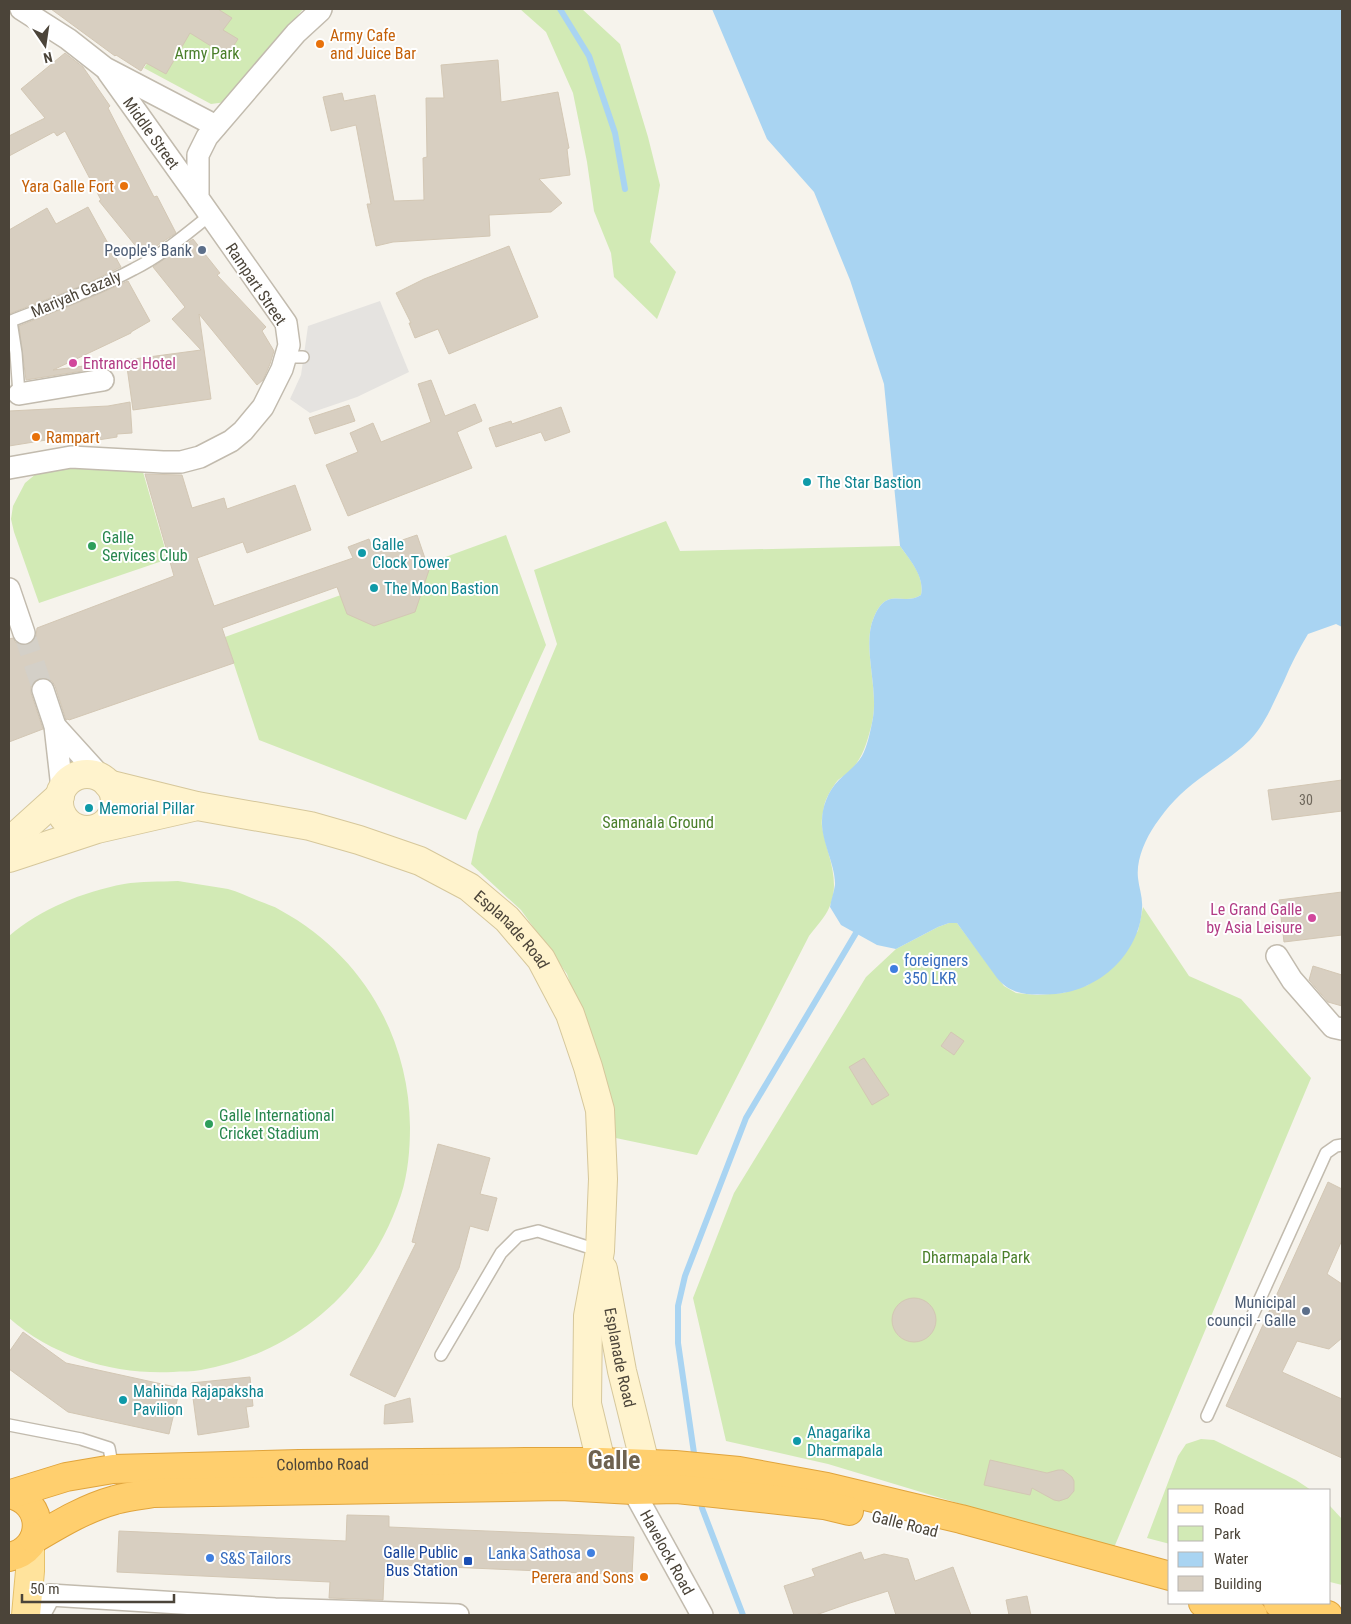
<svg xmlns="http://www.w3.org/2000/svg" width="1351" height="1624" font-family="'Roboto Condensed',sans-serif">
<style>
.green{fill:#d2eab5}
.parking{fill:#e5e3e0}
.water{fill:#a9d4f2}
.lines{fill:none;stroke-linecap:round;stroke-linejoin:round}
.stream{stroke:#a9d4f2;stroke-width:6}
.building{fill:#d8cfc1;stroke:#d3c7b4}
.street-tunnel{stroke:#d4d0c8;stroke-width:21;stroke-dasharray:21 11;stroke-linecap:butt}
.lane-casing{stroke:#c2bbae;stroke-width:14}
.street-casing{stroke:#c2bbae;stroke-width:24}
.secondary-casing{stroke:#d6c79b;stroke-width:30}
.primary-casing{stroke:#e6c16a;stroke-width:30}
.highway-casing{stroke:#e0a43c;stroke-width:30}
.lane{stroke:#fff;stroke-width:11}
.street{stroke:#fff;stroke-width:21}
.secondary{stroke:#fff3cd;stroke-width:28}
.primary{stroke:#ffe39c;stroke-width:28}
.highway{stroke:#ffcf6e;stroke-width:28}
.food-dot{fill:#e8710a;stroke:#fff;stroke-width:2}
.service-dot{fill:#5c6f8a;stroke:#fff;stroke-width:2}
.hotel-dot{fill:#d1479c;stroke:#fff;stroke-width:2}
.culture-dot{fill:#0f9aa8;stroke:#fff;stroke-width:2}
.leisure-dot{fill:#2e9e5b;stroke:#fff;stroke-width:2}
.shop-dot{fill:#3f7fe0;stroke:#fff;stroke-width:2}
.transit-dot{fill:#1a4fb4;stroke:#fff;stroke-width:2}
.labels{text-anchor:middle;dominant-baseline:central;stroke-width:4;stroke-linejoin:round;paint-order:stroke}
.number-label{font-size:14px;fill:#6e675b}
.food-label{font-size:16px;fill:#c56008;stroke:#fff;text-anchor:start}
.park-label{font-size:16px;fill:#4a7f2a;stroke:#fff}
.street-label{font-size:16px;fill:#4b4439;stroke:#fff}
.service-label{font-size:16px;fill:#4e5e75;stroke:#fff;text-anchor:end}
.hotel-label{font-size:16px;fill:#b23c85;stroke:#fff;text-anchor:start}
.culture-label{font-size:16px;fill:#0d838f;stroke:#fff;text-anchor:start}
.leisure-label{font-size:16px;fill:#27864d;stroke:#fff;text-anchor:start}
.shop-label{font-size:16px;fill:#366cbe;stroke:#fff;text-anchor:start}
.transit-label{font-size:16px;fill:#164399;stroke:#fff;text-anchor:end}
.town-label{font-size:26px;font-weight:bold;fill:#6e6250;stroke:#fff}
</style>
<rect width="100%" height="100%" fill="#f6f3ec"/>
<path class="green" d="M183 9H303L226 102 211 104 144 68Z
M520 9H582L620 44 648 137 660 185 650 242 676 272 657 319 614 277 611 253 594 211 587 162 573 93 546 32Z
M88 464 122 467 143 472 168 559 39 603 14 532 11 519 13 506 25 483 37 473Z
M666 521 680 551 900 546C910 560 925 576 921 595 902 607 888 585 874 617 861 646 880 690 872 723 868 739 864 755 853 768 849 773 843 776 838 780 833 786 825 799 824 807 823 813 821 820 822 826 826 852 842 881 829 908 825 917 816 927 809 936L697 1155 611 1137 592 1048 567 974 521 910 471 864 478 832 557 644 534 570Z
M506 535 546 645 466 820 259 740 225 637Z
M178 881C194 884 212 886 228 889 239 892 249 897 259 901 266 904 274 906 280 910 361 954 409 1035 410 1127 410 1149 408 1174 401 1195 370 1288 297 1353 201 1370 192 1372 182 1371 173 1372 115 1375 53 1357 9 1318V936C41 909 82 892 124 884 141 881 160 882 178 881Z
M1143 907 1189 976 1241 999 1311 1078 1113 1550 828 1464 726 1441 693 1298 734 1193 866 977 896 949 938 927 949 923H957L1004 986 1016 993 1037 995 1063 993 1088 985 1138 931Z
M1201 1439 1214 1440 1296 1480 1311 1490H1170V1544L1147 1538 1178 1456 1186 1444Z
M1330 1506 1342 1519V1585L1330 1582Z"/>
<path class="parking" d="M380 301 409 372 357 397 310 413 290 399 301 375 308 326Z"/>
<path class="water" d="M712 9H1342V627L1336 624 1308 634C1299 649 1291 664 1284 681 1274 701 1266 723 1250 740 1235 755 1216 766 1199 779 1180 793 1168 806 1155 825 1145 840 1136 860 1138 878 1139 888 1143 898 1142 908 1140 953 1100 990 1056 994 1032 995 1013 997 997 978L957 923H949L938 927 896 949 877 945 841 925 830 907C831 900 834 892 835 885 836 866 821 841 822 821 822 807 828 791 839 780 847 772 856 766 862 756 867 747 870 733 872 723 880 690 861 646 874 617 888 585 902 607 921 595 925 577 910 560 900 546L884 384 850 280 814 192 767 139Z"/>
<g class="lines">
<path class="stream" d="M560 9 589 56 615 133 625 189
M695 1460 678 1343V1306L685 1276 746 1118 856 933
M701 1499 702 1508 743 1615"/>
</g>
<path class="building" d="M51 9H218L232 18 223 30 238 39 227 56 190 33 166 74 146 63 141 71 116 55 115 56Z
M65 53 83 67 110 106 108 108 154 197 157 196 176 233 143 255 99 201 101 200 65 131 57 136 54 132 9 156V136L45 118 21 89Z
M498 60 501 102 558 92 569 148 567 149 570 175 539 179 562 203 551 212 489 215 490 236 393 242 376 246 367 204H371L356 125 331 131 323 97 342 93 344 101 375 95 394 201 424 200 423 158 427 157 426 98H444L441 65Z
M88 207 121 267 86 284 9 314V230L47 208 56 224Z
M193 239 220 273 217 275 266 327 262 331 274 351 270 364 263 380 257 385 199 314 211 399 133 410 126 360 201 350 172 319 185 307 153 267Z
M509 246 538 317 449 354 438 329 415 338 409 323H411L396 293 424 279Z
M128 281 150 321 131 332V333L53 370 107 363 109 369 101 368 26 380 19 326 92 297Z
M431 380 445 416 475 404 482 421 457 432 472 468 348 516 326 465 358 452 350 433 373 423 381 442 431 422 418 384Z
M130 402 132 433 117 434V437L98 440 96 432 9 446V411L108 406Z
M349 405 355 421 315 434 309 418Z
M561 407 570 432 545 441 541 432 496 447 489 428 511 421 512 424Z
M145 474 182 475 192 508 224 498 227 509 295 485 311 530 247 553 243 542 197 558 214 606 353 558 348 547 369 539 373 550 417 535 429 570 415 612 374 626 347 614 337 587 222 628 234 663 69 720 68 719 66 720 55 686 52 681 46 678H40L33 682 31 687V693L43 729 9 742V639L13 638 16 643 21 645H28L34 641 36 636 37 628 174 576Z
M1342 780V811L1272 820 1268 790Z
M1342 892V935L1284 942 1279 900Z
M1313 966 1342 975V1006L1328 1002 1309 980Z
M951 1032 964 1041 954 1055 941 1046Z
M864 1058 889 1095 872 1105 849 1067Z
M438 1144 490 1158 480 1194 497 1198 488 1231 470 1226 459 1268 395 1397 350 1375 416 1243 412 1242Z
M1328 1182 1342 1189V1240L1327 1274 1342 1284V1338L1329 1349 1297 1341 1282 1372 1342 1399V1458L1226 1406Z
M892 1320a22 22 0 1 1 44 0a22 22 0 1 1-44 0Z
M23 1332 66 1363 180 1388 169 1434 68 1412 9 1369V1352Z
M250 1377 253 1406 246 1407 249 1427 198 1435 191 1383Z
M410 1398 413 1422 384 1424 385 1405Z
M990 1460 1047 1473 1058 1470H1063L1072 1477 1074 1481V1491L1068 1498 1059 1501 1054 1500 1032 1488 1030 1495 984 1485Z
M347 1515 389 1516V1527L634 1537 632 1575 402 1565 401 1577 384 1576 383 1600 329 1598 330 1582 117 1572 119 1531 346 1541Z
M861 1552 864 1560 884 1554 908 1559 915 1581 953 1567 971 1615H896L888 1591 850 1603 816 1615H794L784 1586 815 1576 812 1569Z
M1027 1596 1031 1615H1009L1006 1600Z"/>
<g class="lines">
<path class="street-tunnel" d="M24 633 43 690"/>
<g class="lane-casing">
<path id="lane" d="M286 357H303
M15 395 19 394 16 353 11 321C52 305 95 290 134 269 162 255 185 235 209 216
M441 1355 501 1253 518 1236 538 1231 600 1251
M1207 1416 1326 1153 1336 1146 1342 1145
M9 1425 81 1439 109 1448 113 1469"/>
</g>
<g class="street-casing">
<g id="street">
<path d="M21 9 68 39 105 68 216 126"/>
<path id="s1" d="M108 72 198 198"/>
<path d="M19 394 103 380"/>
<path d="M9 468 71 457 163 462H181L200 457 231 441 243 431 263 407 282 369 289 345 286 323 198 198V155L207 137 296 33 320 11 321 9"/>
<path d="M9 589 24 633"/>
<path d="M43 690 55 726 62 788"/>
<path d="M55 726 103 779"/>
<path d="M1277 956 1292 980 1333 1027 1342 1029"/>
<path id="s2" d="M633 1490 702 1615"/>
<path d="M39 1615 50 1595 275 1609 458 1615"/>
</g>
</g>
<g class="secondary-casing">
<g id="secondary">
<circle cx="87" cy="802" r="28"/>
<path id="s3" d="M108 784 197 806 310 826 359 840 420 861 469 887 507 919 541 959 570 1014 588 1067 600 1110 603 1179 600 1251 588 1316 587 1404 601 1462"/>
<path d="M9 842 60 796"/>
<path d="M9 858 97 829 193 807"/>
<path id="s4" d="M603 1269 622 1371 645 1464"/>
</g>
</g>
<g class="primary-casing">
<path id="primary" d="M26 1615 30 1571V1546"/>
</g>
<g class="highway-casing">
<g id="highway">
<path d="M9 1494C46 1501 46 1550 9 1557"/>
<path id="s5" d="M11 1494 66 1477 113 1469 299 1464 526 1462H601L675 1465 739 1471 827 1487 961 1519 1170 1576"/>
<path d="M34 1539C61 1523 86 1508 115 1500 128 1496 142 1495 154 1493L561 1486 633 1490 677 1489 824 1505 849 1511"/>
<path d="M1203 1603 1253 1615"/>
<path d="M1278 1603 1328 1615"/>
</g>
</g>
<use href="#lane" class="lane"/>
<use href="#street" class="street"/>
<use href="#secondary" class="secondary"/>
<use href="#primary" class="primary"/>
<use href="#highway" class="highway"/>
</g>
<g class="food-dot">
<circle cx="320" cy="44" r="5"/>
<circle cx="124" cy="186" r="5"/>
<circle cx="36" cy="437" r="5"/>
<circle cx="644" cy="1577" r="5"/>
</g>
<g class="service-dot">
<circle cx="202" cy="250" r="5"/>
<circle cx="1306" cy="1311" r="5"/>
</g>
<g class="hotel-dot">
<circle cx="73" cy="363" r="5"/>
<circle cx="1312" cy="918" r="5"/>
</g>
<g class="culture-dot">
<circle cx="807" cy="482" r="5"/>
<circle cx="362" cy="553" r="5"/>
<circle cx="374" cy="588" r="5"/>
<circle cx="89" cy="808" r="5"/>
<circle cx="123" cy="1400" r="5"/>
<circle cx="797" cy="1441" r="5"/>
</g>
<g class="leisure-dot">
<circle cx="92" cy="546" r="5"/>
<circle cx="209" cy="1124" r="5"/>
</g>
<g class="shop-dot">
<circle cx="894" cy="969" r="5"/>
<circle cx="591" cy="1553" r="5"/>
<circle cx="210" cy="1558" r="5"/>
</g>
<rect class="transit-dot" x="463" y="1556" width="10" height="10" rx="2.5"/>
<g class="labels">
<g class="number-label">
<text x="1306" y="800">30</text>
</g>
<g class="food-label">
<text x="330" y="35">Army Cafe<tspan x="330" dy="18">and Juice Bar</tspan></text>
<text x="114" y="186" text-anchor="end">Yara Galle Fort</text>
<text x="46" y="437">Rampart</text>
<text x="634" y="1577" text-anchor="end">Perera and Sons</text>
</g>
<g class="park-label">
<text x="207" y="53">Army Park</text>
<text x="658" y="822">Samanala Ground</text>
<text x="976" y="1257">Dharmapala Park</text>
</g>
<g class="street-label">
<text stroke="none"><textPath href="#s1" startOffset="75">Middle Street</textPath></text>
<text transform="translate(256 284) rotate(56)">Rampart Street</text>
<text transform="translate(76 294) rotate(-23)">Mariyah Gazaly</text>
<text stroke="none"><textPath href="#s3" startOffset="438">Esplanade Road</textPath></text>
<text stroke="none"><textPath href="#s4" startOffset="90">Esplanade Road</textPath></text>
<text stroke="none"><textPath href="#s5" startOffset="315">Colombo Road</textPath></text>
<text transform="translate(905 1524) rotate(14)">Galle Road</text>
<text stroke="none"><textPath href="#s2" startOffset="71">Havelock Road</textPath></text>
</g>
<g class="service-label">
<text x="192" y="250">People's Bank</text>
<text x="1296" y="1302">Municipal<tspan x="1296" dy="18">council - Galle</tspan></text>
</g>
<g class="hotel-label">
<text x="83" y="363">Entrance Hotel</text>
<text x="1302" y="909" text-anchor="end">Le Grand Galle<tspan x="1302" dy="18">by Asia Leisure</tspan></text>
</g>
<g class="culture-label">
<text x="817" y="482">The Star Bastion</text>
<text x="372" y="544">Galle<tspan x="372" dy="18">Clock Tower</tspan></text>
<text x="384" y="588">The Moon Bastion</text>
<text x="99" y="808">Memorial Pillar</text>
<text x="133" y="1391">Mahinda Rajapaksha<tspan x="133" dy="18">Pavilion</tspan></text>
<text x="807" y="1432">Anagarika<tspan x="807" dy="18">Dharmapala</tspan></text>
</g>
<g class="leisure-label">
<text x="102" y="537">Galle<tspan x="102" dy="18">Services Club</tspan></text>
<text x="219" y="1115">Galle International<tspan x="219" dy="18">Cricket Stadium</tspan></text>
</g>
<g class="shop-label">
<text x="904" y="960">foreigners<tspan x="904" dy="18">350 LKR</tspan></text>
<text x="581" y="1553" text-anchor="end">Lanka Sathosa</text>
<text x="220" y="1558">S&amp;S Tailors</text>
</g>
<g class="transit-label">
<text x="458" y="1552">Galle Public<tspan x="458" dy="18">Bus Station</tspan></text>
</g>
<g class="town-label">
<text x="614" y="1460">Galle</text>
</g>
</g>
<rect width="1351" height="1624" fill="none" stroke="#4b4439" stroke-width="20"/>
<rect x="1168" y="1489" width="162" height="115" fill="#ffffff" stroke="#b7b4b0"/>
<rect x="1178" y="1505" width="25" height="8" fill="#ffe39c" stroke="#b7b4b0"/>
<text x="1214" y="1514" font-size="15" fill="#4b4439">Road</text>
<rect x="1178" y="1526" width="25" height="15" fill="#d2eab5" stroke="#b7b4b0"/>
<text x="1214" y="1539" font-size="15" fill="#4b4439">Park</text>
<rect x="1178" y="1552" width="25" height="15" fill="#a9d4f2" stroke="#b7b4b0"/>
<text x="1214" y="1564" font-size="15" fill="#4b4439">Water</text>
<rect x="1178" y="1576" width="25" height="15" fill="#d8cfc1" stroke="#b7b4b0"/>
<text x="1214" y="1589" font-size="15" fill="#4b4439">Building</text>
<g transform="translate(45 45) rotate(167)" stroke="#ffffff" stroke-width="4" paint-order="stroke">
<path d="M0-4L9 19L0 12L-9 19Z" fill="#4b4439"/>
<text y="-8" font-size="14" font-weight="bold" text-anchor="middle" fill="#4b4439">N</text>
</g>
<path d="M22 1594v8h152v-8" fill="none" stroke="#4b4439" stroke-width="2.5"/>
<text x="30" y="1594" font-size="15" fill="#4b4439" stroke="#ffffff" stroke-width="4" paint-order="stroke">50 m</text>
</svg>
